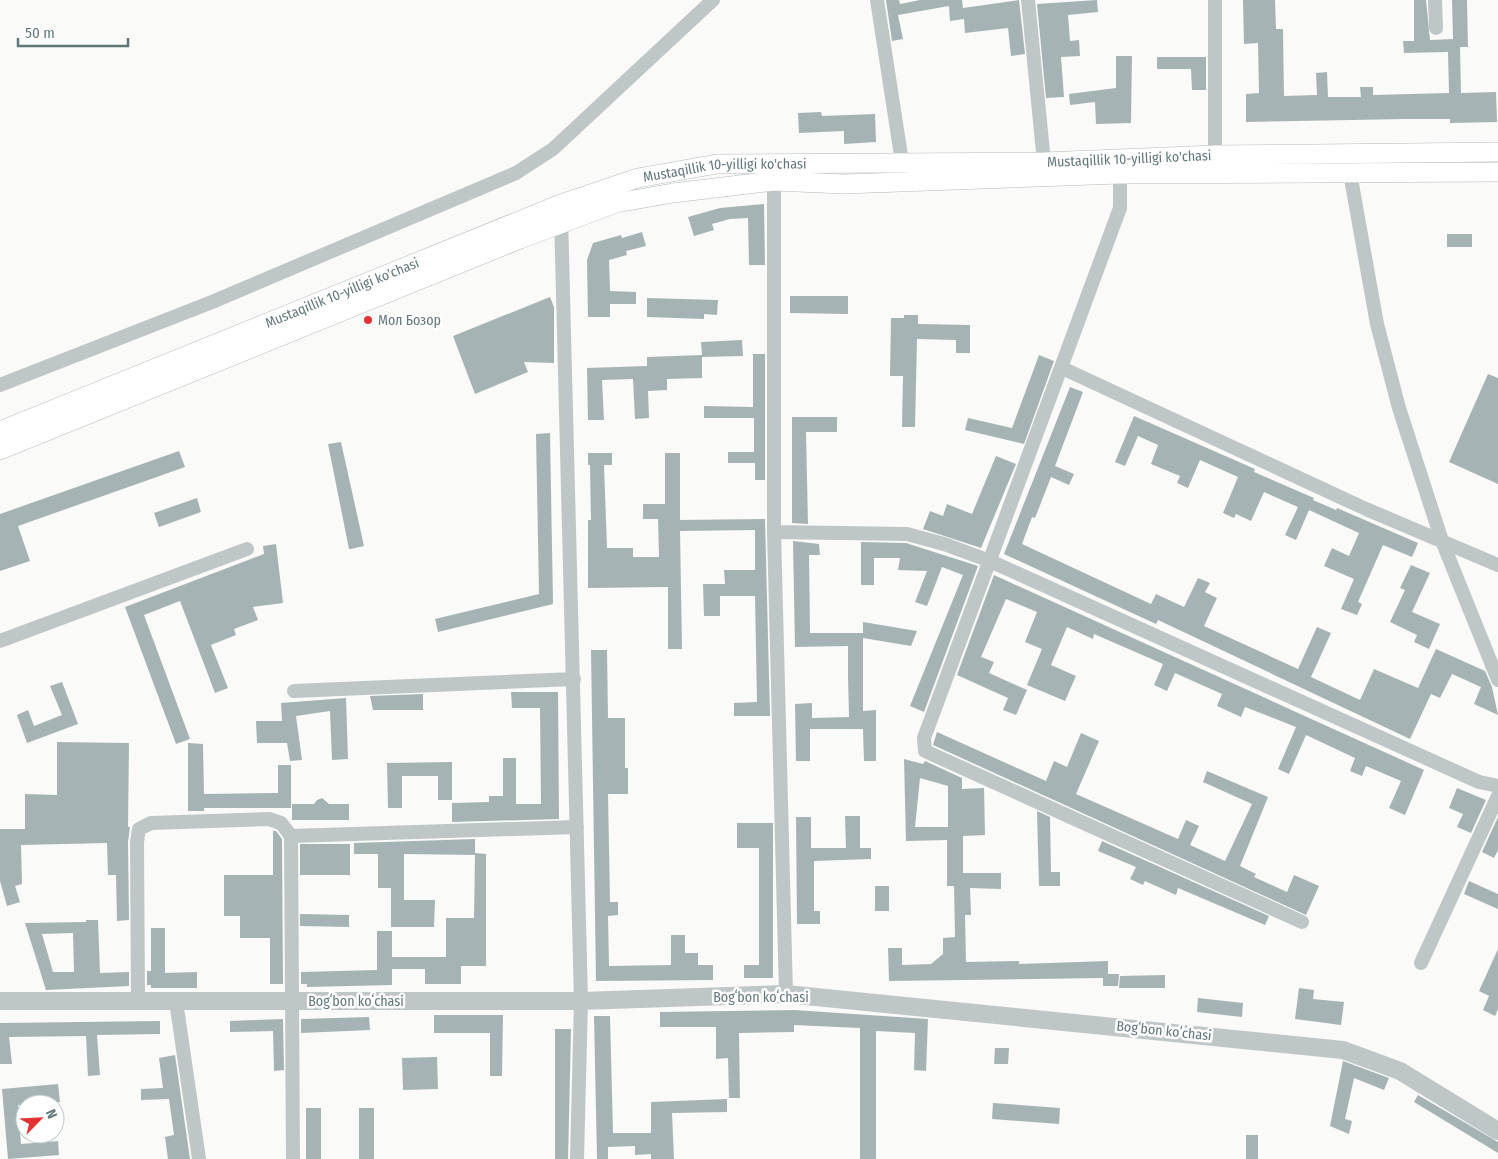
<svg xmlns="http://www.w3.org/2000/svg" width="1498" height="1159" font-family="'Fira Sans Condensed',sans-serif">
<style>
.building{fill:#a6b3b5;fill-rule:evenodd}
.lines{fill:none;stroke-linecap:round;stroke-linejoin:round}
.secondary-casing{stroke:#b1babd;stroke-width:20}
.minor{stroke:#bfc6c8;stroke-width:14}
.tertiary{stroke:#bfc6c8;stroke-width:18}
.secondary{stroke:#fff;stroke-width:19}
.poi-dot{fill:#e13231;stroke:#fff;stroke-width:2}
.labels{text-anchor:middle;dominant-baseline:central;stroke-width:5;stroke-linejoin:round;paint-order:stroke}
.street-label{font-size:14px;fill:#61777c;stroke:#fff}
.poi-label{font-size:14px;fill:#61777c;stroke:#fff;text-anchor:start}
</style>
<rect width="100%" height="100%" fill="#fafaf8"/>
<path class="building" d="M886 0H899L900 4 920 0H962L963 8 1019 0 1025 54 1011 56 1008 28 965 33 964 19 950 21 949 6 898 15 903 39 892 41Z
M1097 0 1098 12 1068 15 1070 41 1079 40 1080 56 1061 57 1064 97 1046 98 1037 4Z
M1243 0H1275L1276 29H1283L1284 96 1317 95 1316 73 1327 72 1328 97H1361L1360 87H1373V95L1449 93 1448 52 1404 53 1403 41H1414V0H1426L1430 40 1453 39 1452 0H1467L1468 47H1460L1461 93 1496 92 1497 122 1450 123V119H1405L1246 122V94L1259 93 1258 43 1244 44Z
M1116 56H1132L1131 123 1096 124 1095 102 1070 105 1069 94 1116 88Z
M1157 57H1206V90H1192L1191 69H1157Z
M821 112 822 116 875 114 876 142 844 144V131L799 133 798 113Z
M764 204 765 265H749L748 218 730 219 712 224 714 230 694 236 688 217 720 208Z
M642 232 646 246 626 251 627 255 609 260 610 291 636 292V304H610V317H588L587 260 593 243 621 235 622 238Z
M1447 234H1472V247H1447Z
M790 296H848V314L790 313Z
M550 297 554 307V363L524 362 528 372 475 394 453 336Z
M647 298 718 300 717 315 704 314V319L647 317Z
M904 315H918V324L970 325V353H956V340L917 339 915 427H902L903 376H890L891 318H904Z
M742 340 743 356 702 357V378L667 379V390L648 391 649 418 635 419 633 379 602 380 604 420H588L587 368 647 366V357L702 355 701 342Z
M753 354H765V480H755V463H728V452H754V418H704V406L753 407Z
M1039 355 1054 361 1024 444 965 430 968 418 1012 428Z
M1488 374 1498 378V484L1449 462Z
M1070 387 1083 392 1055 466 1074 474 1069 485 1051 477 1035 518 1032 517 1022 544 1151 604 1156 594 1184 607 1198 578 1210 583 1205 592 1217 598 1204 626 1298 669 1317 627 1331 633 1311 677 1360 700 1374 669 1418 688 1436 649 1485 671 1492 687 1498 715 1474 704 1481 687 1452 674 1440 698 1431 694 1410 739 1158 620 1156 624 1004 554Z
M1134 416 1255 469 1254 472 1314 498 1313 500 1336 510 1337 508 1418 543 1412 557 1383 545 1358 602 1362 604 1357 615 1341 609 1354 579 1324 566 1332 548 1349 556 1359 533 1309 510 1296 540 1285 535 1298 507 1264 492 1251 521 1236 514 1234 518 1223 513 1238 477 1200 460 1188 488 1177 483 1180 476 1151 464 1158 445 1138 436 1125 466 1115 462Z
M792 417H837V432H806L808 524 792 523Z
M550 433 553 604 438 632 435 619 539 594 536 434Z
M341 442 364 546 351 549H349L328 444Z
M179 451 185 467 18 526 30 561 0 571V514Z
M588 453H612V465H604L607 548H633V557H659L658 519H643V504H665V453H680V520L765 519 770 716H734V703L757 702 755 596H720V616H704L703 584H725L724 570H755V530L680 531 682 649H668V587L588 588V520H591L590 465H588Z
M996 456 1016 464 981 548 923 529 930 511 943 516 947 504 972 514Z
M197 498 201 512 159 527 154 513Z
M793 541 819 544 820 555H809L810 633H863V622L917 631 911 646 863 638V711L876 710V761H864L863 729H810V761H796L795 704 812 703V718L849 717 848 676V646L795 647Z
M861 542 906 543 978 566 924 712 910 706 963 575 942 567 927 606 915 602 927 571 898 570 900 558H874V585H861Z
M276 544 283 603 253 607 258 620 234 629 236 635 211 645 228 688 215 693 180 601 144 615 190 739 176 744 125 607 264 554 263 546Z
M1411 565 1430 573 1412 612 1440 624 1429 649 1414 642 1417 635 1390 622 1405 590 1400 588Z
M994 575 1424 770 1405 815 1389 808 1401 781 1366 766 1362 776 1350 771 1355 758 1306 735 1289 774 1278 769 1296 727 1245 707 1241 717 1217 706 1222 694 1175 673 1167 691 1154 685 1163 664 1094 634 1093 639 1067 627 1051 665 1076 676 1065 701 1027 685 1042 649 1025 642 1037 612 1006 599 981 657 994 662 989 673 1027 690 1016 715 1003 710 1008 698 957 675Z
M591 650H607L608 718H625V768H628V794H608L610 902H618V915L608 916 609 966 671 965V935H685V953H698V965H713V980L596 981Z
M62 682 78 724 27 743 17 715 28 710 34 726 62 715 50 686Z
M511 692H558L559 819 452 822V803L489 802V796H503V758H516V804H541L540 708H512Z
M423 694V710H373L370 696Z
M346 698 348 759 332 760 330 711 296 716 302 760 290 761 287 743H257L256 721H282L281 703Z
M937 732 1046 781 1054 761 1067 767 1081 733 1099 741 1076 794 1178 839 1186 820 1199 826 1190 845 1225 861 1252 804 1203 782 1207 771 1268 797 1240 866 1256 874 1254 877 1287 892 1294 875 1319 886 1306 915 933 745Z
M57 742 129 743 128 827H130L128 842 129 920 117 921 116 875H108L107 843 21 845 22 884 15 886 20 902 7 906 0 881V829H25V794L57 795Z
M188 743 203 744 204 794 278 793V765H291V808H204V811H188Z
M904 759 923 764 925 761 962 778V789L984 788 985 835 963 836V873H1001V889L970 888 971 915H965L966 962 1019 961V964L1108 961V974H1119L1118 986H1103V978L889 981 888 948H902V965L931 964 943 954V938L955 937 954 886H947V840L906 841ZM920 778 948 786V827H915Z
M452 762V800H438V776H402V808H388L387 763Z
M1457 788 1486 800 1471 833 1457 827 1463 814 1449 808Z
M322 798 329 804H349V820H292V804H314L317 800Z
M1037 811 1050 817 1051 872H1060V886H1039Z
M845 816H860V848H871V859L814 861V911H820V924H797L796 817H811V848H846Z
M1498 817V850L1494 858 1482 852Z
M737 823H773V978H744V965H759V848H737Z
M273 831H276L282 839 283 984H270V938H240V916H224V875H273Z
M475 839V853L486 854V966H461V984H425V969H392V985L307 987V984H301V972L377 970V931H392V957H446V918H474L475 855 404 854V900H435L434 927H391V888H378V854H354V843Z
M1102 841 1269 916 1265 925 1178 888 1176 895 1145 881 1143 885 1130 879 1136 867 1098 851Z
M300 844H350V875H300Z
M1469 881 1498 894V909L1464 894Z
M875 886H889V911H875Z
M300 914 349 915V927L300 926Z
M86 920H98L100 973 129 972V986L46 990 25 923 86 922ZM73 933 74 972H53L42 934Z
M151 928H165V973L197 972V988H151V985H147V971H151Z
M1498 949V1009L1495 1016 1483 1010 1489 996 1479 991Z
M1165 975V988H1119L1120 976Z
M1299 988 1314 990 1313 999 1344 1002 1341 1025 1295 1019Z
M1198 998 1243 1003 1242 1017 1197 1012Z
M794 1010 928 1019 926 1071 914 1070 915 1033 876 1031V1159H860V1028L794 1025V1032L739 1033 740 1098H729L728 1058 716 1059V1027H660V1012Z
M434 1015H503L502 1076H490V1033H434Z
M594 1016H610L613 1133H651V1102L727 1099V1112L672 1113 674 1159H651V1154L635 1155V1146L608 1147V1159H597Z
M369 1017 370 1030 301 1033V1019Z
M283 1019 284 1070 274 1071 273 1031 230 1032V1021Z
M160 1021V1034L97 1035 100 1075 88 1076 86 1036 9 1037 12 1064H0V1023Z
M555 1029H571L568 1159H555Z
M995 1048H1009L1008 1064H994Z
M175 1055 190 1159H168L165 1137 174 1135 169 1099 141 1100V1089L163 1088 159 1058Z
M437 1057 438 1089 403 1090 402 1058Z
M1343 1061 1389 1078 1384 1090 1354 1078 1345 1119 1352 1121 1349 1134 1330 1126Z
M58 1084 60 1102 18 1105 21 1144 58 1141 59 1155 8 1159 2 1089Z
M1418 1095 1498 1142V1153L1414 1102Z
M993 1103 1060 1108 1059 1124 992 1119Z
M306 1108H321V1159H306Z
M359 1108H374V1159H359Z
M1246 1135H1258V1159H1246Z"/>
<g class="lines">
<g class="secondary-casing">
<g id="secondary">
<path id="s1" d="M0 431 561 204 638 178 717 164 1044 162 1215 155 1498 152"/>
<path d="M0 450 520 239 616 203 673 193 774 181 844 184 1120 174 1498 172"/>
</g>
</g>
<path class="minor" d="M877 0 902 162
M1028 0 1044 162
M1435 0 1436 28
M1215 155V0
M1350 173 1377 324 1399 408 1442 541 1498 680
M1120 174V208L924 738 925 751 1302 922
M774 181V532L786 994
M561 215 581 1001 577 1159
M1062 368 1366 509 1498 565
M0 385 212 302 516 173 553 149 713 0
M774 532 907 534 944 544 990 561 1479 782 1498 786
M0 641 247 549
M294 691 574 679
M1421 963 1498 796
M138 1001 137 842 139 829 151 823 269 819 281 823 291 836
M176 1001 199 1159
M293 1159 291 836 577 827"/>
<path class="tertiary" d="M0 1001H581L786 994 1343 1050 1400 1071 1498 1131"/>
<use href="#secondary" class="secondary"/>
</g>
<circle class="poi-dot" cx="368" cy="320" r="5"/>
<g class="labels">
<g class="street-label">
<text stroke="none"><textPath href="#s1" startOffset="1179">Mustaqillik 10-yilligi ko'chasi</textPath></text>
<text stroke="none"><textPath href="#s1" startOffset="774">Mustaqillik 10-yilligi ko'chasi</textPath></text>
<text stroke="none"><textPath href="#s1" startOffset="369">Mustaqillik 10-yilligi ko'chasi</textPath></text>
<text x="761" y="997">Bogʻbon koʻchasi</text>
<text x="356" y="1001">Bogʻbon koʻchasi</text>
<text transform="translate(1164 1031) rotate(6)">Bogʻbon koʻchasi</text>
</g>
<g class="poi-label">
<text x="378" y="320">Мол Бозор</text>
</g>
</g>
<g transform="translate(40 1119) rotate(66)"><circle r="24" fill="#ffffff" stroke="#c0c9cb"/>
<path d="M0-4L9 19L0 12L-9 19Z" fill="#e13231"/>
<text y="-8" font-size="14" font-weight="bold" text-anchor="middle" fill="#61777c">N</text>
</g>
<path d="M18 38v8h110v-8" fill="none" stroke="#61777c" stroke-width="2.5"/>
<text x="25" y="38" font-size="15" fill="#61777c" stroke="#ffffff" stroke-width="4" paint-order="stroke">50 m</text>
</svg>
